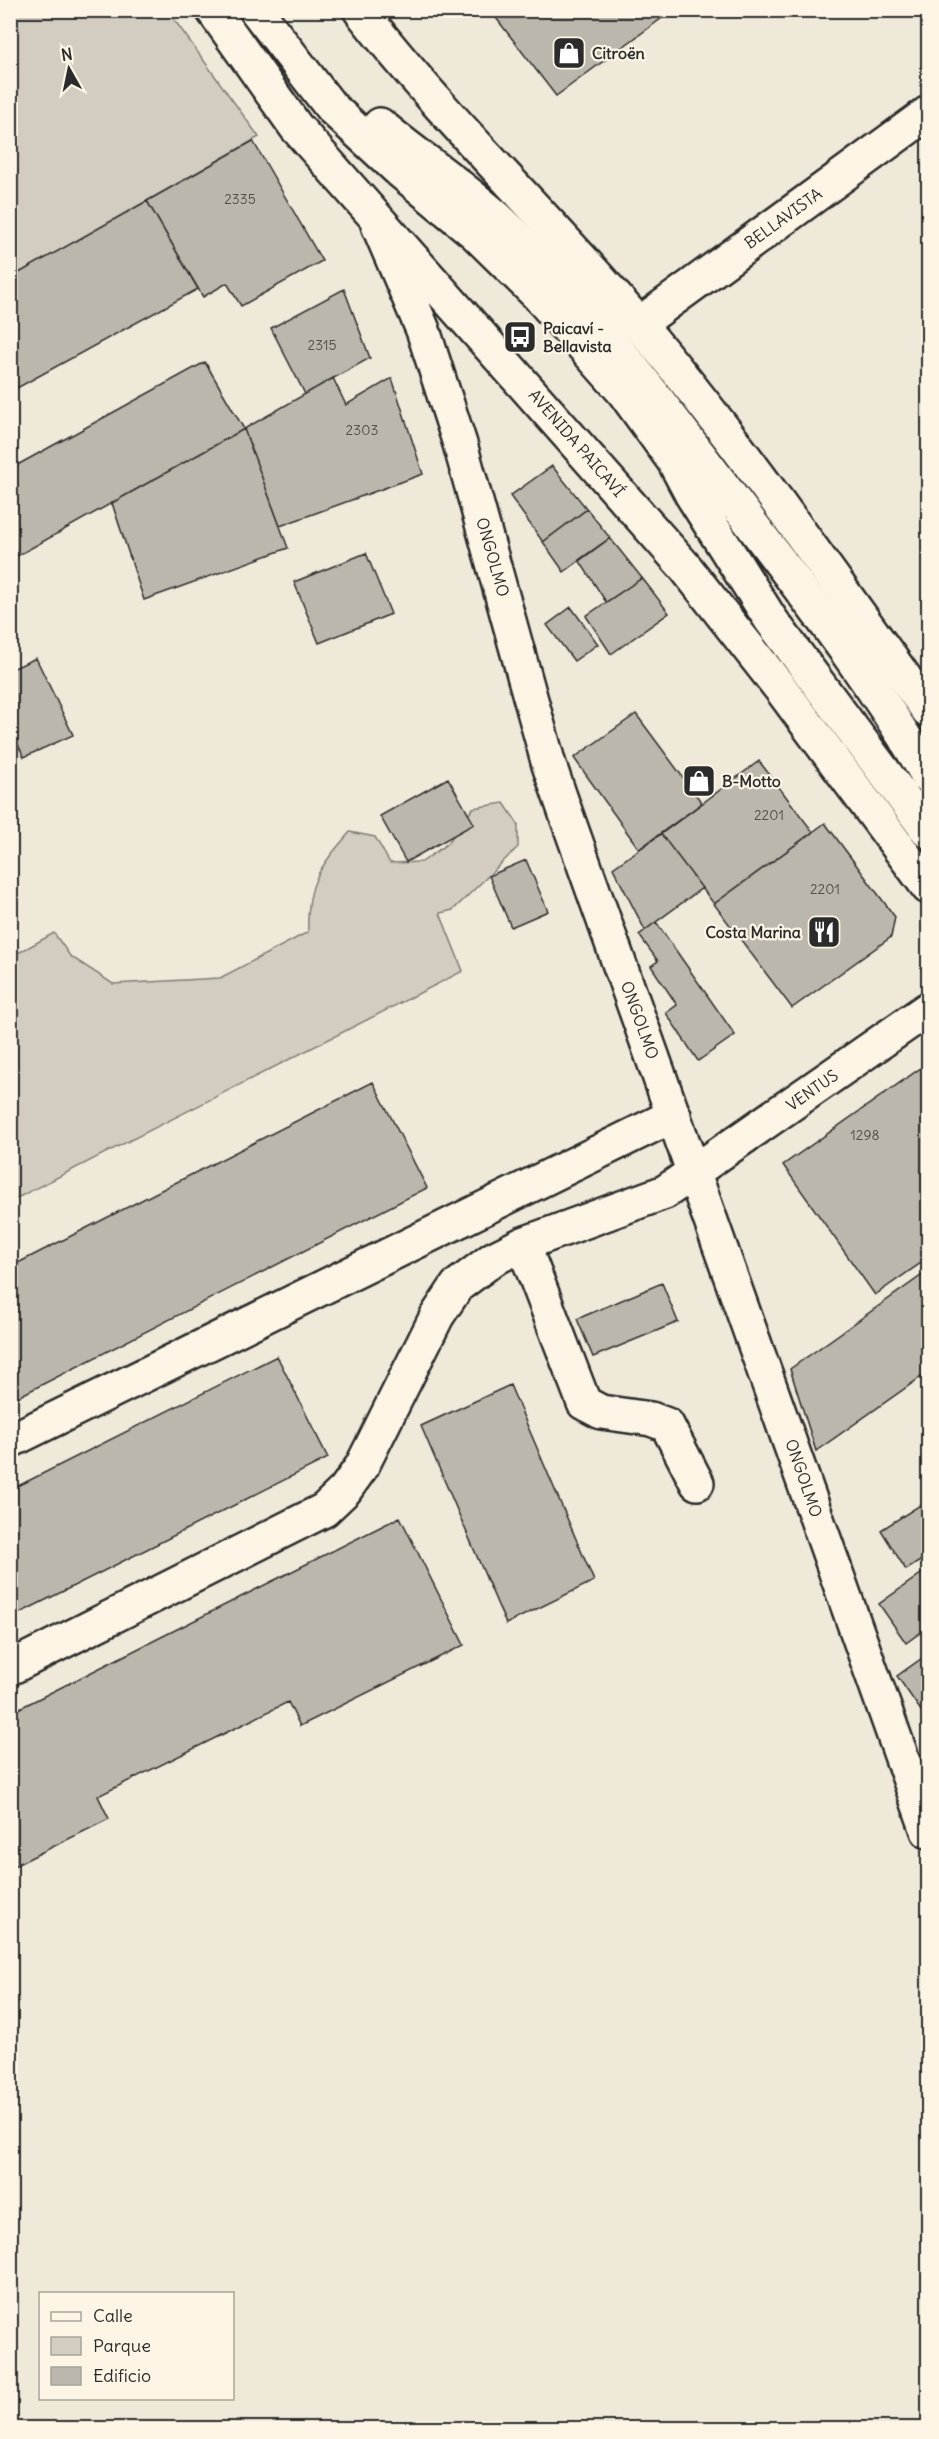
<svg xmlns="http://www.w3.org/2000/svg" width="939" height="2439" font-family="Delius,sans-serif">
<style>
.green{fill:#d2cdc0;stroke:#7e7c76;stroke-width:1.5}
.building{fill:#bcb7ac;stroke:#2b2b2b;stroke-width:1.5}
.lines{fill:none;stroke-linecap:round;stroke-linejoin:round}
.minor-casing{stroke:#2b2b2b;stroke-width:38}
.major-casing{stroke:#2b2b2b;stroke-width:38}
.minor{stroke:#fcf5e5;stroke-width:33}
.major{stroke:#fcf5e5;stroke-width:33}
.labels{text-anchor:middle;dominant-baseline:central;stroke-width:4.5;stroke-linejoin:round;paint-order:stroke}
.number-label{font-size:14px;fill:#4f4e4b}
.poi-label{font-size:16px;font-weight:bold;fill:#2b2b2b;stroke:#fcf5e5;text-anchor:start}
.street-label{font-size:16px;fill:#2b2b2b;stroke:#fcf5e5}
</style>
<rect width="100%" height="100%" fill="#efe9da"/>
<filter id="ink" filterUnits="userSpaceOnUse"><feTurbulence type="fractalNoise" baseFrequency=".0167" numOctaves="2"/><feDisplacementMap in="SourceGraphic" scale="12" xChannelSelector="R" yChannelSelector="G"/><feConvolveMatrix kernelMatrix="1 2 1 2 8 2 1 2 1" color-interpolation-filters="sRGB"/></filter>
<g filter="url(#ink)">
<path class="green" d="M11 11H168L259 137 11 278Z
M504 803 518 824V847L453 910 440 913 463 971 11 1201V957L54 933 70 956 113 984 220 978 308 932C306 884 319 868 350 832L375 837 390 863 422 862 448 843 473 808Z"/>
<path class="building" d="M490 10H673L556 96Z
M253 141 322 261 241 306 227 283 203 297 147 201Z
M147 201 198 289 17 388 10 376V278Z
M344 289 370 358 305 394 271 328Z
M205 362 244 429 10 560V469Z
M333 378 346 405 392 378 423 474 280 526 244 429Z
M244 429 288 548 144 600 112 503Z
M552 466 587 509 543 542 510 496Z
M587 509 610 538 564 572 543 542Z
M610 538 642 578 606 602 579 560Z
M366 553 391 614 319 643 294 582Z
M642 578 669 613 611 654 586 616Z
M571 607 598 644 574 661 547 625Z
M36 658 73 735 24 757 10 728V670Z
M636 714 702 803 639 849 574 758Z
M759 761 813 832 714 904 661 834Z
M448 778 474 824 406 862 380 816Z
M825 823 895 917 891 937 792 1008 714 904Z
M661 834 702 888 645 930 613 868Z
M526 860 548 911 511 927 489 876Z
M656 922 735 1035 698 1061 666 1013 677 1005 651 966 658 961 639 935Z
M928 1063V1258L875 1295 783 1165Z
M373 1082 427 1188 10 1401V1267Z
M928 1271V1372L816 1451 790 1369Z
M662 1283 678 1322 593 1357 577 1319Z
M277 1356 328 1458 10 1618V1490Z
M510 1385 594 1581 506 1624 421 1426Z
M928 1500V1556L906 1570 881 1530Z
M400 1517 464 1645 300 1726 288 1702 98 1796 109 1819 10 1868V1713Z
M928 1569V1627L906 1643 879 1604Z
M928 1654V1716L926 1718 897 1676Z"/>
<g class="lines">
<g class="minor-casing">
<path id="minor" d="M256 10 331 107 399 170 475 233 538 295 624 392 674 461 692 495 771 620 928 831
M380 125C418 157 460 184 497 218 590 305 665 410 741 510 806 597 873 681 928 776
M378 225 423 330 460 444 549 765 566 814 928 1831
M639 324 928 113
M523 1244 584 1403 601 1412 651 1419 667 1425 697 1483
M10 1441 674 1115
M10 1668 324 1510 345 1490 362 1466 437 1316 457 1286 493 1259 523 1244 665 1192 928 1009"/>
</g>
<g class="major-casing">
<path id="major" d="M213 10 296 127 685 567 781 689 928 887
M360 10C445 120 547 216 637 322 742 445 833 580 928 710"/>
</g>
<use href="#minor" class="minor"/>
<use href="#major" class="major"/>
</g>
</g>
<defs>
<g id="shop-square" transform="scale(1.725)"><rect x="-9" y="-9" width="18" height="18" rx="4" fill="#2b2b2b" stroke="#fcf5e5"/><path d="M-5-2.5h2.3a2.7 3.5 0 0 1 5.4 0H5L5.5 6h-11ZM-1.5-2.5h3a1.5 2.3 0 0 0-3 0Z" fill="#fff"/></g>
<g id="bus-square" transform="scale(1.725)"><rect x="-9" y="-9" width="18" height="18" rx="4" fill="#2b2b2b" stroke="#fcf5e5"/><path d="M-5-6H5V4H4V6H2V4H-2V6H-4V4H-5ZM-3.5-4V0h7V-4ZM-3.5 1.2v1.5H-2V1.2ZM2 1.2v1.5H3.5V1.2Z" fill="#fff"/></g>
<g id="restaurant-square" transform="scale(1.725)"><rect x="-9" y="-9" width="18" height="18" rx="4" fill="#2b2b2b" stroke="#fcf5e5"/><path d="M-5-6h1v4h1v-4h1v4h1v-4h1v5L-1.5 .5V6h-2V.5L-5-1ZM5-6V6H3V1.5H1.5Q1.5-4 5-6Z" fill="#fff"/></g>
</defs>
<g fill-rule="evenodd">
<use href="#shop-square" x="569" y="53"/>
<use href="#bus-square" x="520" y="337"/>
<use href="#shop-square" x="699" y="781"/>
<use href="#restaurant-square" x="824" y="932"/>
</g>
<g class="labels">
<g class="number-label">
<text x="240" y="199">2335</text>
<text x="322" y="345">2315</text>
<text x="362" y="430">2303</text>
<text x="769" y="815">2201</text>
<text x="825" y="889">2201</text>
<text x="865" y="1135">1298</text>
</g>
<g class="poi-label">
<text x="592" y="53">Citroën</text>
<text x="543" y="328">Paicaví -<tspan x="543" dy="18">Bellavista</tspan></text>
<text x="722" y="781">B-Motto</text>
<text x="801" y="932" text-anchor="end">Costa Marina</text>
</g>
<g class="street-label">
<text transform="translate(783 218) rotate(-36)">BELLAVISTA</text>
<text transform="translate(577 443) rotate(49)">AVENIDA PAICAVÍ</text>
<text transform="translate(493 557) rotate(74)">ONGOLMO</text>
<text transform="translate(640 1020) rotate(70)">ONGOLMO</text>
<text transform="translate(812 1090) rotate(-35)">VENTUS</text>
<text transform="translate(804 1478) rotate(71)">ONGOLMO</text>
</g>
</g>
<rect width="939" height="2439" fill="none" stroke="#fcf5e5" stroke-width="36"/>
<rect x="18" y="18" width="903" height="2403" fill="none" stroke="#2b2b2b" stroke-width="2" filter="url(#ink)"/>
<rect x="39" y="2292" width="195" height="108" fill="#fcf5e5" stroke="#a8a49b" stroke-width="1.5"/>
<rect x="51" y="2312" width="30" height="9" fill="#fcf5e5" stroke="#a8a49b" stroke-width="1.5"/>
<text x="93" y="2322" font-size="18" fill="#2b2b2b">Calle</text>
<rect x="51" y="2337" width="30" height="18" fill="#d2cdc0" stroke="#a8a49b" stroke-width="1.5"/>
<text x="93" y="2352" font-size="18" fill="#2b2b2b">Parque</text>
<rect x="51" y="2367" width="30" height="18" fill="#bcb7ac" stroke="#a8a49b" stroke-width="1.5"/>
<text x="93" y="2382" font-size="18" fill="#2b2b2b">Edificio</text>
<g transform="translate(69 69) rotate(351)" stroke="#fcf5e5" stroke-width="4.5" paint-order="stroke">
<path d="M0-4.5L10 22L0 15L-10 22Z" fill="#2b2b2b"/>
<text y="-9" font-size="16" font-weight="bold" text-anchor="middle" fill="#2b2b2b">N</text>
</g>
</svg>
